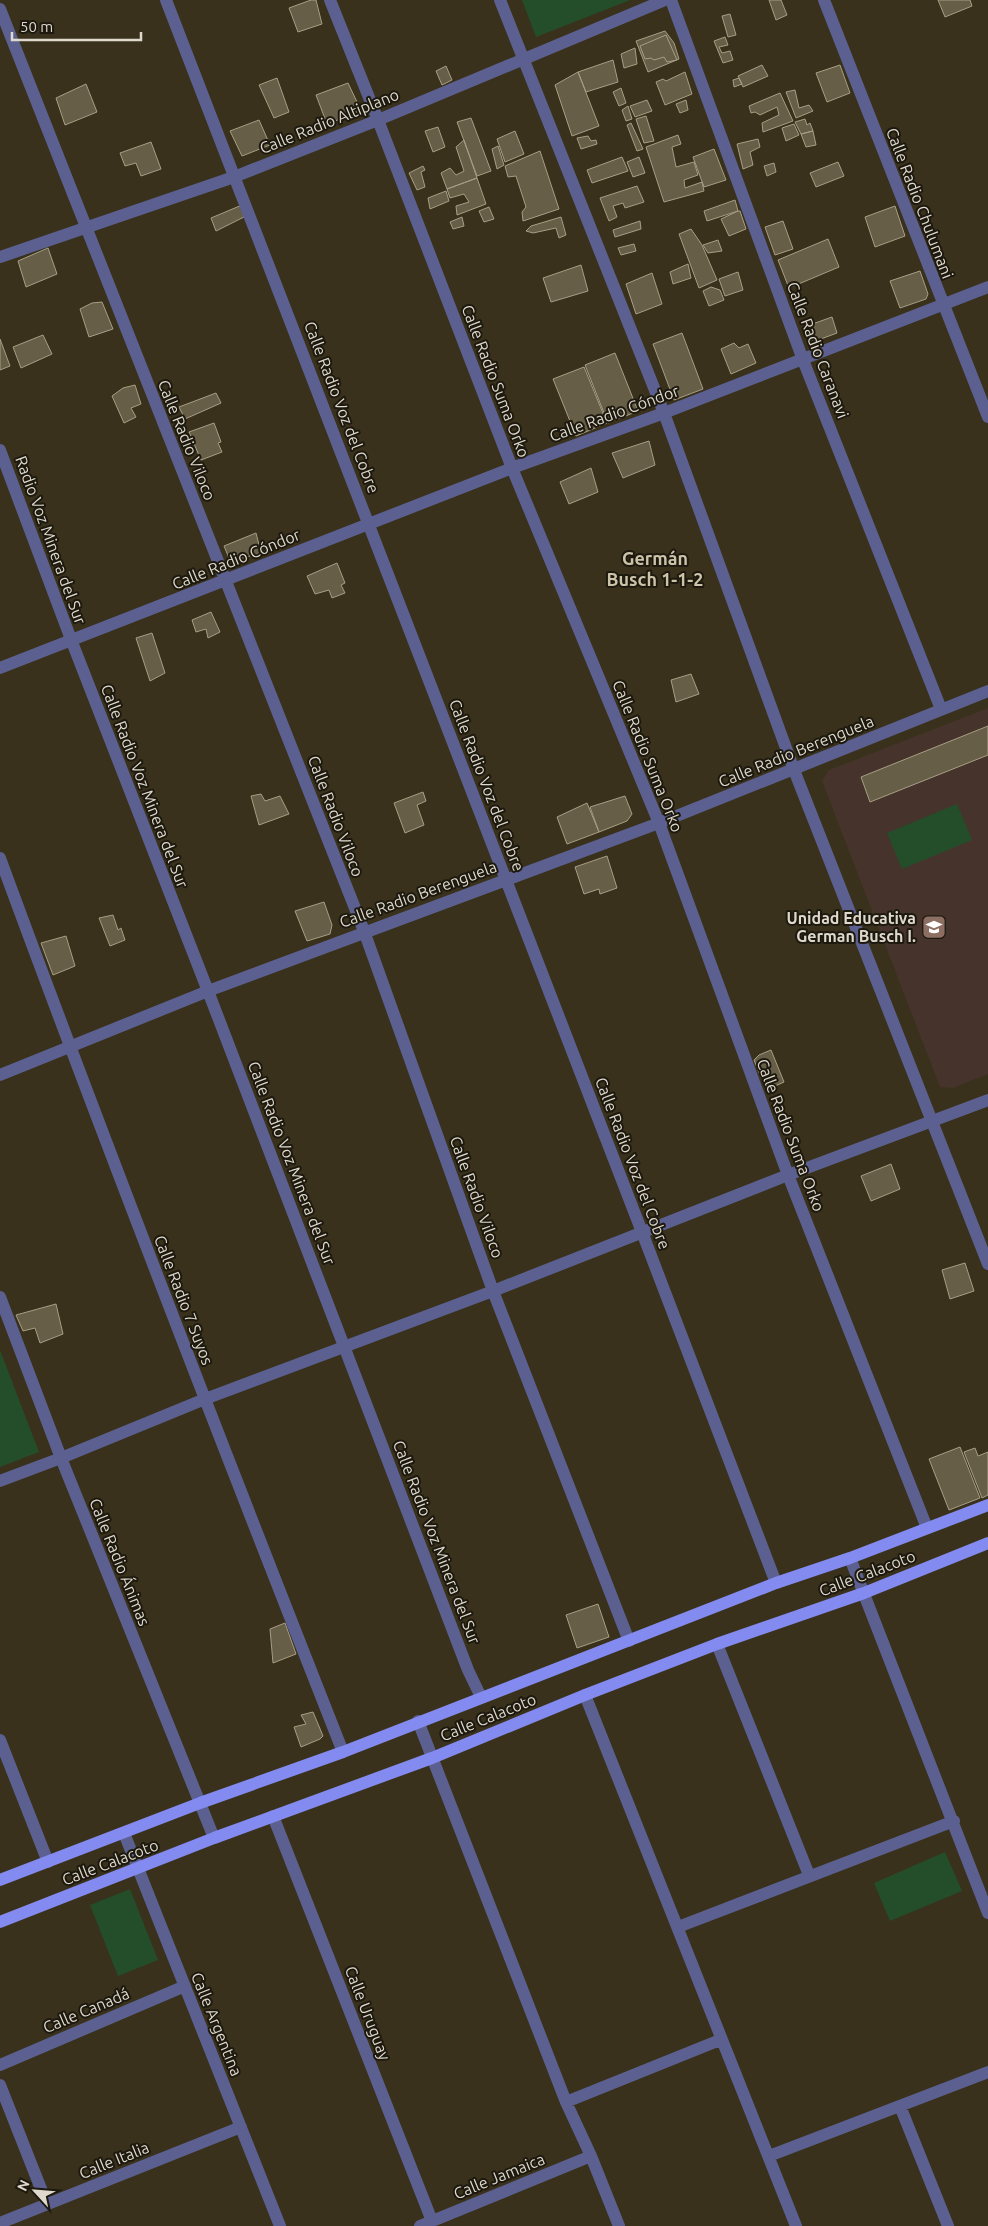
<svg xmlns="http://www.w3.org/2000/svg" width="988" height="2226" font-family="Ubuntu,sans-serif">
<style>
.education{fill:#46342c}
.green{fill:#244e2a}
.building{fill:#675e47;stroke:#a89e85}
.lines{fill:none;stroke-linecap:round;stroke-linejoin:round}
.minor{stroke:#5b6091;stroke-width:12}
.tertiary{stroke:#5b6091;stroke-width:12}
.primary{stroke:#848bf0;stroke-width:12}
.labels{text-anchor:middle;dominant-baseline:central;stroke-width:4;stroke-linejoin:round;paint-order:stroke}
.street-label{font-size:16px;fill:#ded9cc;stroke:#1d190f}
.poi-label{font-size:16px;font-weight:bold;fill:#ded9cc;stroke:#1d190f;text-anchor:end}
.neighbourhood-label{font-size:18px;font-weight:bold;fill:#cdc3a9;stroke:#1d190f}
</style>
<rect width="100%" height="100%" fill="#39311b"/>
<path class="education" d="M988 708V1074L953 1088 940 1087 822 781 829 770Z"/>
<path class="green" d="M522 0H630L536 37Z
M957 804 972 840 902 869 887 833Z
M0 1350 39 1452 0 1467Z
M945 1852 962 1891 890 1921 874 1883Z
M130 1889 158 1960 118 1976 90 1905Z"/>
<path class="building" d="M311 0H316L322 24 298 32 289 8Z
M769 0H781L787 15 776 20Z
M938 0H970L972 6 945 17Z
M730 14 736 35 728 37 722 16Z
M665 31 674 43 679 59 648 72 636 41Z
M666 35 677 60 667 62 664 57 654 60 651 58 645 59 640 46Z
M725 37 728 45 719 47 722 53 730 51 733 60 723 63 714 41Z
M635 48 637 64 624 68 621 54Z
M613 60 618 82 586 92 578 72Z
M762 65 768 76 743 87 738 76Z
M840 65 850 93 827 102 816 73Z
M446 66 452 80 442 85 436 71Z
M578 72 599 126 572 136 555 85Z
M685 72 692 94 665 105 656 82 663 79 666 81Z
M277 78 289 112 274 118 259 85Z
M739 78 742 84 734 87 733 80Z
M348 83 357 102 356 113 327 124 316 95Z
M86 84 97 112 65 125 56 98Z
M621 88 626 103 619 106 613 92Z
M795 90 799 108 809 105 813 111 796 118 786 92Z
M780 93 793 121 763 132 762 123 779 115 777 107 760 115 755 112 751 113 749 106Z
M647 100 652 111 635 117 630 106Z
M686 100 688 110 680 113 676 104Z
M628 106 632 119 626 121 622 110Z
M646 116 654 141 644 143 636 119Z
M471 118 491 171 477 176 457 122Z
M805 119 807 125 810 123 813 131 801 134 795 122Z
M259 120 270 145 242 156 230 131Z
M631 123 643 149 637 151 627 125Z
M794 124 799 135 786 141 782 128Z
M438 127 445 147 433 152 425 131Z
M515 131 524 154 505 162 497 139Z
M813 131 816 145 806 147 801 134Z
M678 135 681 144 672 147 676 167 694 162 698 175 684 180 685 188 702 182 704 191 664 202 646 147Z
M588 136 591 141 596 140 597 144 581 149 577 138Z
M758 139 760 147 750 152 753 165 743 169 737 144Z
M464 140 477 178 447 189 441 173 450 168 456 175 464 171 456 147Z
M151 142 161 169 141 176 136 163 125 166 120 153Z
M498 146 504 165 497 169 492 149Z
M714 149 726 180 704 187 693 157Z
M540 151 559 209 523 221 522 212 526 207 516 176 508 177 505 166Z
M622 157 628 171 592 183 587 170Z
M639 157 645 173 633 177 627 162Z
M838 162 844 176 816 187 810 173Z
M774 163 776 172 767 176 764 166Z
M423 166 425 170 421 172 425 187 417 190 409 173Z
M477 178 486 204 457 215 456 206 469 202 464 194 450 198 447 189Z
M637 186 644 202 625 208 623 203 613 206 617 217 609 221 600 198Z
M446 191 449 201 430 209 428 198Z
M735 200 738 211 707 221 704 211Z
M242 205 246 216 216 231 211 218Z
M895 206 905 236 875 247 865 217Z
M489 207 494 219 484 222 479 211Z
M738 211H740L746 229 729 236 721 219Z
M462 217 464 226 453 229 450 222Z
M561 217 566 235 559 238 556 228 533 233 526 231 531 226Z
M640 221 641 229 615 237 613 230Z
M783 221 793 249 775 255 765 227Z
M691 229 702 245 717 280 699 288 679 234Z
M828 239 839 267 789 288 778 260Z
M718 240 722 251 708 253 703 245Z
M634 244 636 251 621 255 618 248Z
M48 248 57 274 26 287 18 261Z
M688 264 691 278 673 284 670 272Z
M581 265 588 291 551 302 543 278Z
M920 271 928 294 926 299 900 308 890 281Z
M738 272 743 290 725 296 719 279Z
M652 273 662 304 636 314 626 284Z
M711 287 720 290 724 300 709 306 703 291Z
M102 302 113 329 89 337 80 309 92 303Z
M832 317 837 333 810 343 804 327Z
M682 333 703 389 674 400 653 344Z
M43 335 52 354 21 368 13 347Z
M0 339 10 366 0 370Z
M734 343 739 348 748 344 756 363 731 374 721 349Z
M615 353 638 411 608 423 585 365Z
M584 367 607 423 576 436 553 379Z
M135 385 141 404 131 408 136 417 124 423 112 396 123 388Z
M216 393 221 403 185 419 179 407Z
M214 423 221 442 218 443 222 452 201 460 189 432Z
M649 441 655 465 623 478 612 453Z
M591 468 598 492 569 504 560 482Z
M256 533 261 553 236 560 229 558 224 546Z
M337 563 345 583 341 585 345 593 332 598 329 590 315 594 307 576Z
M211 612 220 632 208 638 206 629 196 632 192 620Z
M152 633 165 673 150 681 136 638Z
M691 674 699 694 676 702 671 680Z
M988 726V755L870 802 861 777Z
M423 792 426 801 417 805 424 825 405 833 394 803Z
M261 794 265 801 280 796 289 814 259 825 251 796Z
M625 796 632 814 627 821 599 832 590 807Z
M587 803 599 832 567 844 557 817Z
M607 856 617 888 600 894 599 889 584 894 575 867Z
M324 902 332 925 330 934 307 941 295 911Z
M113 915 118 930 121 928 125 940 110 946 99 918Z
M66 936 75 966 53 975 41 943Z
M771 1050 784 1082 771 1088 766 1076 761 1078 754 1060 759 1055Z
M891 1164 900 1189 871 1201 861 1176Z
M965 1263 974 1291 950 1299 942 1270Z
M56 1304 63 1334 40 1343 35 1328 23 1331 16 1315Z
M960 1447 980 1498 949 1510 929 1459Z
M975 1448 978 1456 988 1452V1495L982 1498 964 1452Z
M598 1604 609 1637 577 1648 566 1615Z
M285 1623 296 1654 273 1663 270 1629Z
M313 1712 323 1736 320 1739 301 1747 294 1727 306 1724 301 1715Z"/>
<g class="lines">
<path class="minor" d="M166 0 642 1232 776 1583
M330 0 378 120 512 468 659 823 788 1175 927 1528
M671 0 803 360 941 709
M824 0 988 417
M0 9 364 931 493 1291 629 1641
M0 257 234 177 378 120 665 0
M0 450 72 642 208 991 468 1670 481 1697
M0 668 512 468 664 413 988 287
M0 858C110 1157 226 1455 343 1752
M0 1075 208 991 659 823 988 691
M0 1297 61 1458 214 1838
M0 1481 61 1458 205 1399 493 1291 788 1175 988 1100
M850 1558 988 1913
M717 1644 809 1875
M585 1695 796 2226
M418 1721 566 2102 591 2156 619 2226
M0 1740 48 1862
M273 1816 432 2221
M124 1833 280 2226
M678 1927 954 1821
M0 2065 185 1986
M0 2085 47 2204
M566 2102 720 2040
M900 2106 948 2226
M769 2156 988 2072
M0 2223 241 2127
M420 2226 591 2156"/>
<path class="tertiary" d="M500 0 664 413 794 770 988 1264"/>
<path class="primary" d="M0 1880 200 1803 343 1752 776 1583 850 1558 988 1505
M0 1922 214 1838 432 1758 585 1695 717 1644 864 1593 988 1543"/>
</g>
<defs>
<g id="school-square" transform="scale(1.25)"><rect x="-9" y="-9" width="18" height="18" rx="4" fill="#8d6e63" stroke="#1d190f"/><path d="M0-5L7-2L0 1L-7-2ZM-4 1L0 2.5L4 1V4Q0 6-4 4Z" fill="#fff"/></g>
</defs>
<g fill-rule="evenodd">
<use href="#school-square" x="934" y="927"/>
</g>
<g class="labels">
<g class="street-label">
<text transform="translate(329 121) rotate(-22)">Calle Radio Altiplano</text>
<text transform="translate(920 203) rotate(69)">Calle Radio Chulumani</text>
<text transform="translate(818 350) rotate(69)">Calle Radio Caranavi</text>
<text transform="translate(496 381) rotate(69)">Calle Radio Suma Orko</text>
<text transform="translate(342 407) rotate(69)">Calle Radio Voz del Cobre</text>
<text transform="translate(614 413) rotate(-20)">Calle Radio Cóndor</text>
<text transform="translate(187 440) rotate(68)">Calle Radio Viloco</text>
<text transform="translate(51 540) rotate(70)">Radio Voz Minera del Sur</text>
<text transform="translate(236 559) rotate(-22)">Calle Radio Cóndor</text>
<text transform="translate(796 751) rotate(-22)">Calle Radio Berenguela</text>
<text transform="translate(648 756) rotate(68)">Calle Radio Suma Orko</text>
<text transform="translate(487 785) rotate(69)">Calle Radio Voz del Cobre</text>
<text transform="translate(145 786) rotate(69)">Calle Radio Voz Minera del Sur</text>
<text transform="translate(336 816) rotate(69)">Calle Radio Viloco</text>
<text transform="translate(418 894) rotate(-20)">Calle Radio Berenguela</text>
<text transform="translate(791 1135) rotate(69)">Calle Radio Suma Orko</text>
<text transform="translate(292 1163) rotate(69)">Calle Radio Voz Minera del Sur</text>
<text transform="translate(633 1163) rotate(69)">Calle Radio Voz del Cobre</text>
<text transform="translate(477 1197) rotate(70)">Calle Radio Viloco</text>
<text transform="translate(184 1300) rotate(69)">Calle Radio 7 Suyos</text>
<text transform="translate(437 1542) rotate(69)">Calle Radio Voz Minera del Sur</text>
<text transform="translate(120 1562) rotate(68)">Calle Radio Ánimas</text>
<text transform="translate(867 1573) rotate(-21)">Calle Calacoto</text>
<text transform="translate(488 1717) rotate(-22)">Calle Calacoto</text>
<text transform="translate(110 1862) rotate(-21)">Calle Calacoto</text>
<text transform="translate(86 2010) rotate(-23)">Calle Canadá</text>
<text transform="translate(368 2013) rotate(69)">Calle Uruguay</text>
<text transform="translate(217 2024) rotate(68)">Calle Argentina</text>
<text transform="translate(114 2160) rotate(-22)">Calle Italia</text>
<text transform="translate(499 2176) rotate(-22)">Calle Jamaica</text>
</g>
<g class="poi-label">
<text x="916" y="918">Unidad Educativa<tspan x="916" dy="18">German Busch I.</tspan></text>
</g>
<g class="neighbourhood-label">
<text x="655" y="558">Germán<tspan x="655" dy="21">Busch 1-1-2</tspan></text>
</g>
</g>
<g transform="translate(35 2191) rotate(296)" stroke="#1d190f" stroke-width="4" paint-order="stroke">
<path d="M0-4L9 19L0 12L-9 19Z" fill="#ded9cc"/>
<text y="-8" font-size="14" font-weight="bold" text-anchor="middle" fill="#ded9cc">N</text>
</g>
<path d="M12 32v8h129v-8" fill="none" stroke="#ded9cc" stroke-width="2.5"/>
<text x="20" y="32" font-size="15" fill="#ded9cc" stroke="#1d190f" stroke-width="4" paint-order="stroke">50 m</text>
</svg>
